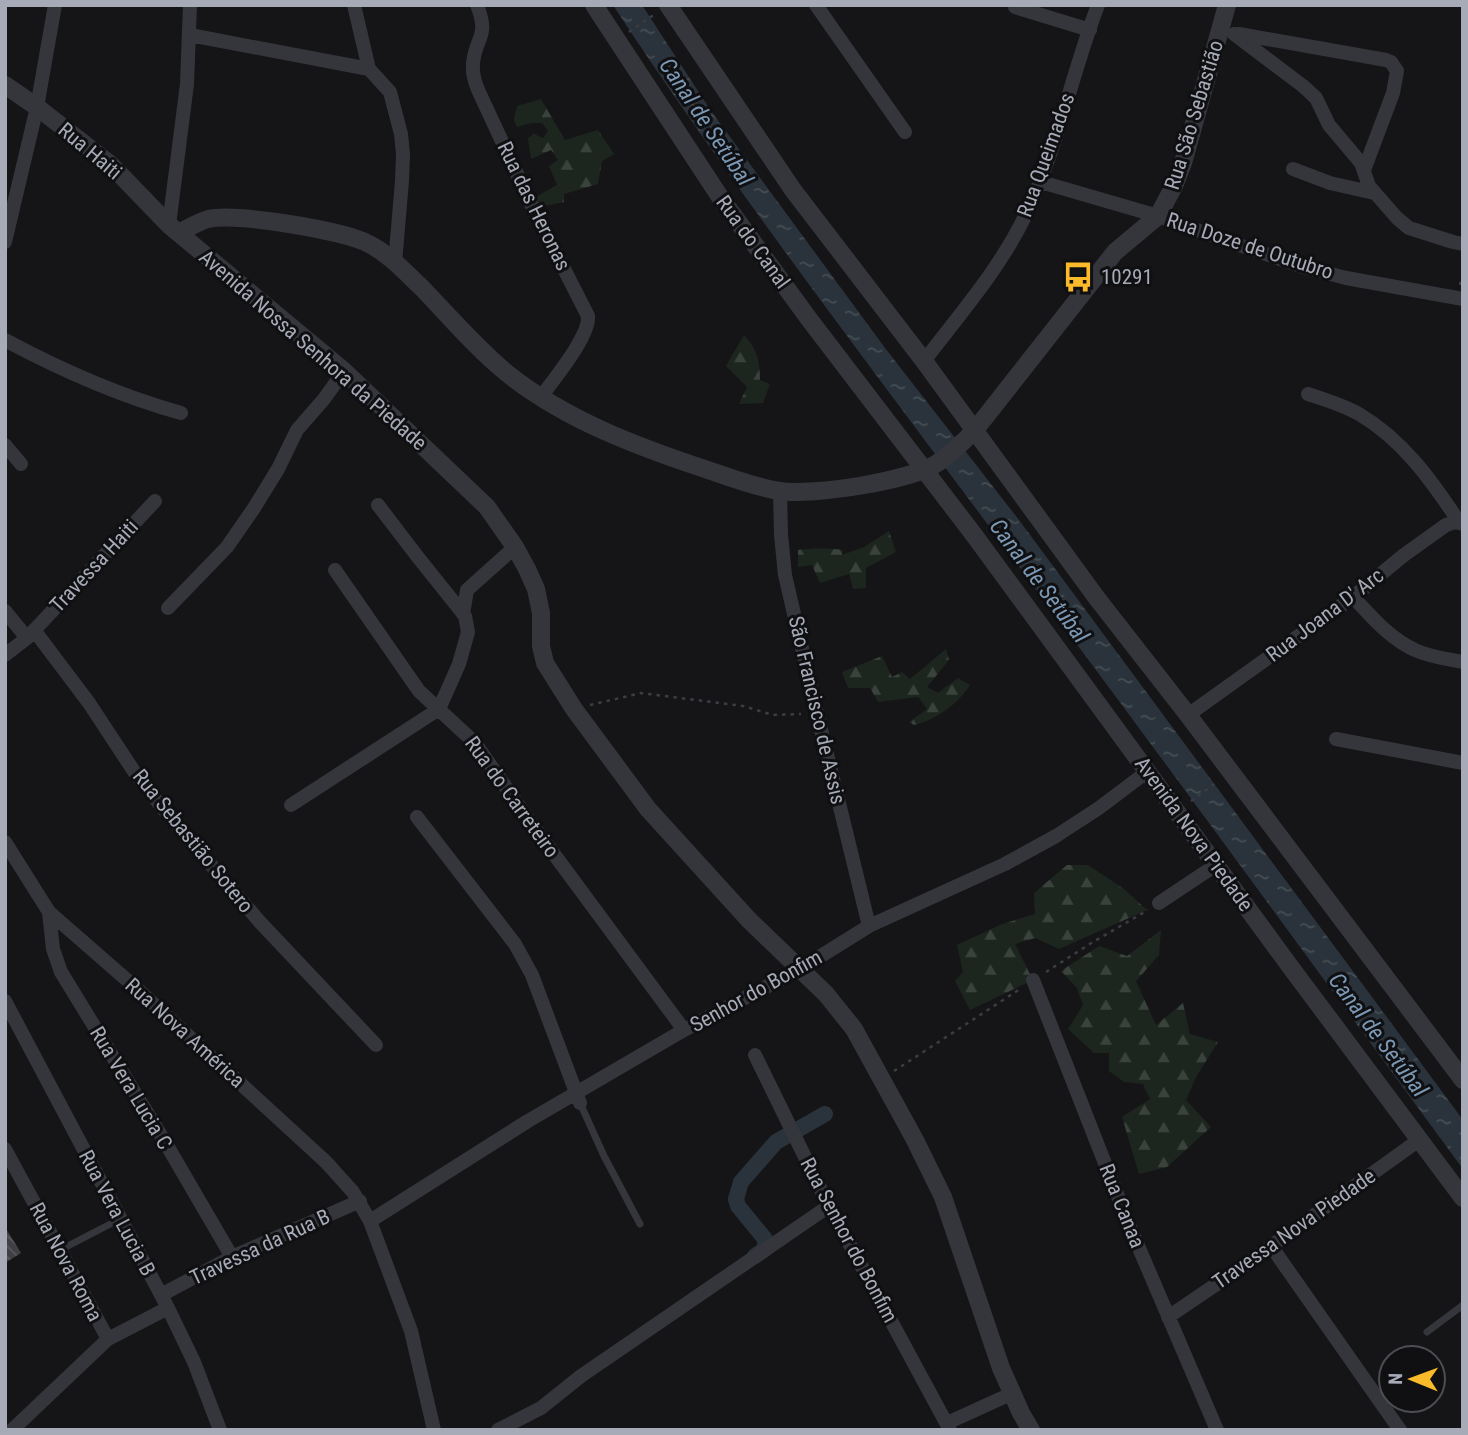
<svg xmlns="http://www.w3.org/2000/svg" width="1468" height="1435" font-family="'Roboto Condensed',sans-serif">
<style>
.forest{fill:url(#forest-firs)}
.water{fill:url(#water-ripples)}
.lines{fill:none;stroke-linecap:round;stroke-linejoin:round}
.canal{stroke:#2a333b;stroke-width:16}
.building{fill:url(#building-back-hatch)}
.path{stroke:#3b3d43;stroke-width:2.5;stroke-dasharray:3.5 5;stroke-linecap:butt}
.service{stroke:#35363c;stroke-width:7}
.minor{stroke:#35363c;stroke-width:14}
.tertiary{stroke:#35363c;stroke-width:18}
.labels{text-anchor:middle;dominant-baseline:central;stroke-width:6;stroke-linejoin:round;paint-order:stroke}
.street-label{font-size:21px;fill:#a6abb7;stroke:#101012}
.poi-label{font-size:21px;fill:#a6abb7;stroke:#101012;text-anchor:start}
.water-label{font-size:23px;font-style:italic;fill:#7b98b4;stroke:#101012}
</style>
<defs>
<pattern id="forest-firs" width="22" height="20" patternUnits="userSpaceOnUse" patternTransform="scale(1.75)"><rect width="22" height="20" fill="#1c251e"/><path d="M5 1l3.5 6h-7zM16 11l3.5 6h-7z" fill="#3a423c"/></pattern>
<pattern id="water-ripples" width="26" height="14" patternUnits="userSpaceOnUse" patternTransform="scale(1.75)"><rect width="26" height="14" fill="#2a333b"/><path d="M2 4q2-2 4 0t4 0M15 11q2-2 4 0t4 0" fill="none" stroke="#464e55"/></pattern>
<pattern id="building-back-hatch" width="6" height="6" patternUnits="userSpaceOnUse" patternTransform="scale(1.75)"><rect width="6" height="6" fill="#3f3f44"/><path d="M-1 5l2 2M0 0l6 6M5-1l2 2" fill="none" stroke="#58585d"/></pattern>
</defs>
<rect width="100%" height="100%" fill="#151517"/>
<path class="forest" d="M541 99 565 140 598 130 614 154 602 161 598 184 564 194V202L539 207 534 198 557 185 549 166 558 160 551 150 531 159 528 138 534 134 543 138 548 131 542 123H531L517 127 514 120 517 106Z
M744 335C757 348 760 362 760 380L770 384 763 403 739 404 747 387 726 366Z
M889 531 896 552 866 568V588L853 589 849 574 820 583 812 565 798 567V550C814 548 827 548 843 550L842 555 864 547Z
M946 649 949 660 927 687 938 693 958 678 970 685C958 704 936 720 914 725L909 722 927 709 918 697 878 702 870 688H848L842 672 882 656 892 677 902 672 910 679Z
M1067 865H1088L1124 889 1147 910 1059 949 1035 938 1015 944 1033 980 970 1010 955 981 963 972 957 945 1002 924 1035 914 1034 893Z
M1161 930 1159 955 1136 981 1156 1025 1183 1003 1190 1034 1218 1042 1196 1077 1186 1100 1211 1127 1167 1167 1139 1174 1122 1117 1150 1099 1143 1084 1124 1082 1109 1071V1053H1094L1068 1029 1083 1005 1077 988 1061 971 1099 946 1127 956Z"/>
<path class="water" d="M613 5H642L711 111 885 348 1019 520 1463 1120V1169C1310 961 1158 752 1003 545 871 367 735 191 613 5Z"/>
<g class="lines">
<path class="canal" d="M755 1256 765 1249V1239L738 1206 736 1199 741 1182 776 1142 825 1114"/>
</g>
<path class="building" d="M5 1227 21 1253 5 1263Z"/>
<g class="lines">
<path class="path" d="M629 32 655 14
M1460 285 1463 274
M590 705 641 693 743 706 773 715 801 714
M1191 801 1217 782
M1046 972 1093 942 1148 910
M894 1071 1020 989"/>
<path class="service" d="M580 1103 604 1156 640 1224
M60 1250 120 1219
M1427 1332 1463 1305"/>
<path class="minor" d="M354 5 369 69
M477 5C490 38 475 37 473 64 472 74 475 83 479 92L532 206 588 316C590 336 554 379 541 397
M816 5 905 132
M1015 7 1090 30
M1234 34 1303 86 1316 98 1329 125 1361 163 1369 186 1397 218 1409 228 1453 242 1463 244
M1239 34 1386 60 1391 62 1397 71 1393 93 1364 170
M190 35 369 69
M369 69 390 92 401 134 403 154 402 181 395 263
M1293 169 1330 183 1374 193
M1041 182 1158 216 1233 243 1304 267 1346 278 1463 299
M169 225 187 84 190 5
M5 242 37 107 55 5
M5 340C61 370 120 396 181 413
M924 361C960 314 1002 266 1027 212 1058 146 1072 73 1098 5
M1308 394C1326 400 1343 405 1359 414 1403 440 1432 481 1459 522
M5 445 21 464
M780 491 781 535 785 575 817 713 869 926
M335 570 419 691 475 743 528 819 684 1030
M1353 597C1371 616 1390 639 1415 650 1430 657 1447 659 1463 662
M168 608 227 547 254 508 278 469 297 430 324 399 344 371
M5 611 27 638
M463 614 467 590 515 547
M34 630 89 703 137 776 165 811 259 921 376 1045
M5 655 27 638 155 501
M1188 715 1353 597 1404 555 1446 525 1455 522 1463 524
M1336 739 1463 763
M291 805 439 709 459 664 468 632 465 616 417 556 378 505
M417 817 515 944 532 975 580 1103
M5 842 49 912 135 987 326 1162 353 1192 370 1221 411 1331 434 1430
M1159 903 1216 865
M49 912 53 949 61 972 165 1142 232 1257
M1033 980 1130 1227 1217 1430
M5 1001 168 1308 194 1362 220 1430
M755 1055 829 1206 950 1430
M5 1149 108 1339
M370 1221 528 1121 684 1030 800 969 869 926 1005 864 1056 836 1099 808 1148 771
M1271 1246 1400 1430
M161 1295 232 1257 360 1201
M1168 1317 1239 1269 1419 1140
M947 1423 1013 1393
M12 1430 108 1339 168 1308
M498 1430 541 1408 581 1376 829 1206"/>
<path class="tertiary" d="M594 5 720 197 809 319 974 535 1289 965 1463 1198
M668 5 793 190 924 361 1096 597 1188 715 1463 1080
M5 85 37 107 110 164 169 225 344 371 487 507 515 547 527 569 536 589 541 613V646L545 663 574 709 648 809 749 920 826 994 854 1029 915 1140 943 1197 1001 1368 1021 1413 1031 1430
M179 233C188 228 198 222 208 219 237 213 342 230 369 244 389 254 406 273 422 288 450 317 477 349 508 374 566 420 638 447 708 470 731 478 755 487 779 491 812 496 913 481 939 462 952 453 964 441 975 430L1115 252 1158 216 1174 186 1183 163 1227 5"/>
</g>
<defs>
<g id="bus-bare" transform="scale(2.415)"><path d="M-5-6H5V4H4V6H2V4H-2V6H-4V4H-5ZM-3.5-4V0h7V-4ZM-3.5 1.2v1.5H-2V1.2ZM2 1.2v1.5H3.5V1.2Z" fill="#faba29" stroke="#101012" stroke-width="2.5" paint-order="stroke"/></g>
</defs>
<g fill-rule="evenodd">
<use href="#bus-bare" x="1078" y="277"/>
</g>
<g class="labels">
<g class="street-label">
<text transform="translate(1194 115) rotate(-73)">Rua São Sebastião</text>
<text transform="translate(90 151) rotate(40)">Rua Haiti</text>
<text transform="translate(1046 155) rotate(-70)">Rua Queimados</text>
<text transform="translate(534 206) rotate(64)">Rua das Heronas</text>
<text transform="translate(753 242) rotate(54)">Rua do Canal</text>
<text transform="translate(1250 246) rotate(18)">Rua Doze de Outubro</text>
<text transform="translate(313 350) rotate(41)">Avenida Nossa Senhora da Piedade</text>
<text transform="translate(94 566) rotate(-47)">Travessa Haiti</text>
<text transform="translate(1325 615) rotate(-37)">Rua Joana D' Arc</text>
<text transform="translate(817 710) rotate(77)">São Francisco de Assis</text>
<text transform="translate(512 797) rotate(54)">Rua do Carreteiro</text>
<text transform="translate(1194 834) rotate(54)">Avenida Nova Piedade</text>
<text transform="translate(193 841) rotate(51)">Rua Sebastião Sotero</text>
<text transform="translate(756 991) rotate(-29)">Senhor do Bonfim</text>
<text transform="translate(185 1033) rotate(42)">Rua Nova América</text>
<text transform="translate(131 1088) rotate(59)">Rua Vera Lucia C</text>
<text transform="translate(1122 1206) rotate(68)">Rua Canaa</text>
<text transform="translate(117 1213) rotate(62)">Rua Vera Lucia B</text>
<text transform="translate(1294 1229) rotate(-35)">Travessa Nova Piedade</text>
<text transform="translate(849 1240) rotate(62)">Rua Senhor do Bonfim</text>
<text transform="translate(260 1247) rotate(-25)">Travessa da Rua B</text>
<text transform="translate(66 1262) rotate(62)">Rua Nova Roma</text>
</g>
<g class="poi-label">
<text x="1101" y="277">10291</text>
</g>
<g class="water-label">
<text transform="translate(706 122) rotate(56)">Canal de Setúbal</text>
<text transform="translate(1039 581) rotate(53)">Canal de Setúbal</text>
<text transform="translate(1378 1035) rotate(53)">Canal de Setúbal</text>
</g>
</g>
<rect width="1468" height="1435" fill="none" stroke="#a6abb7" stroke-width="14"/>
<g transform="translate(1412 1379) rotate(271)"><circle r="33" fill="#101012" stroke="#4c4e54" stroke-width="2"/>
<path d="M0-5L12 26L0 18L-12 26Z" fill="#faba29"/>
<text y="-10" font-size="19" font-weight="bold" text-anchor="middle" fill="#a6abb7">N</text>
</g>
</svg>
